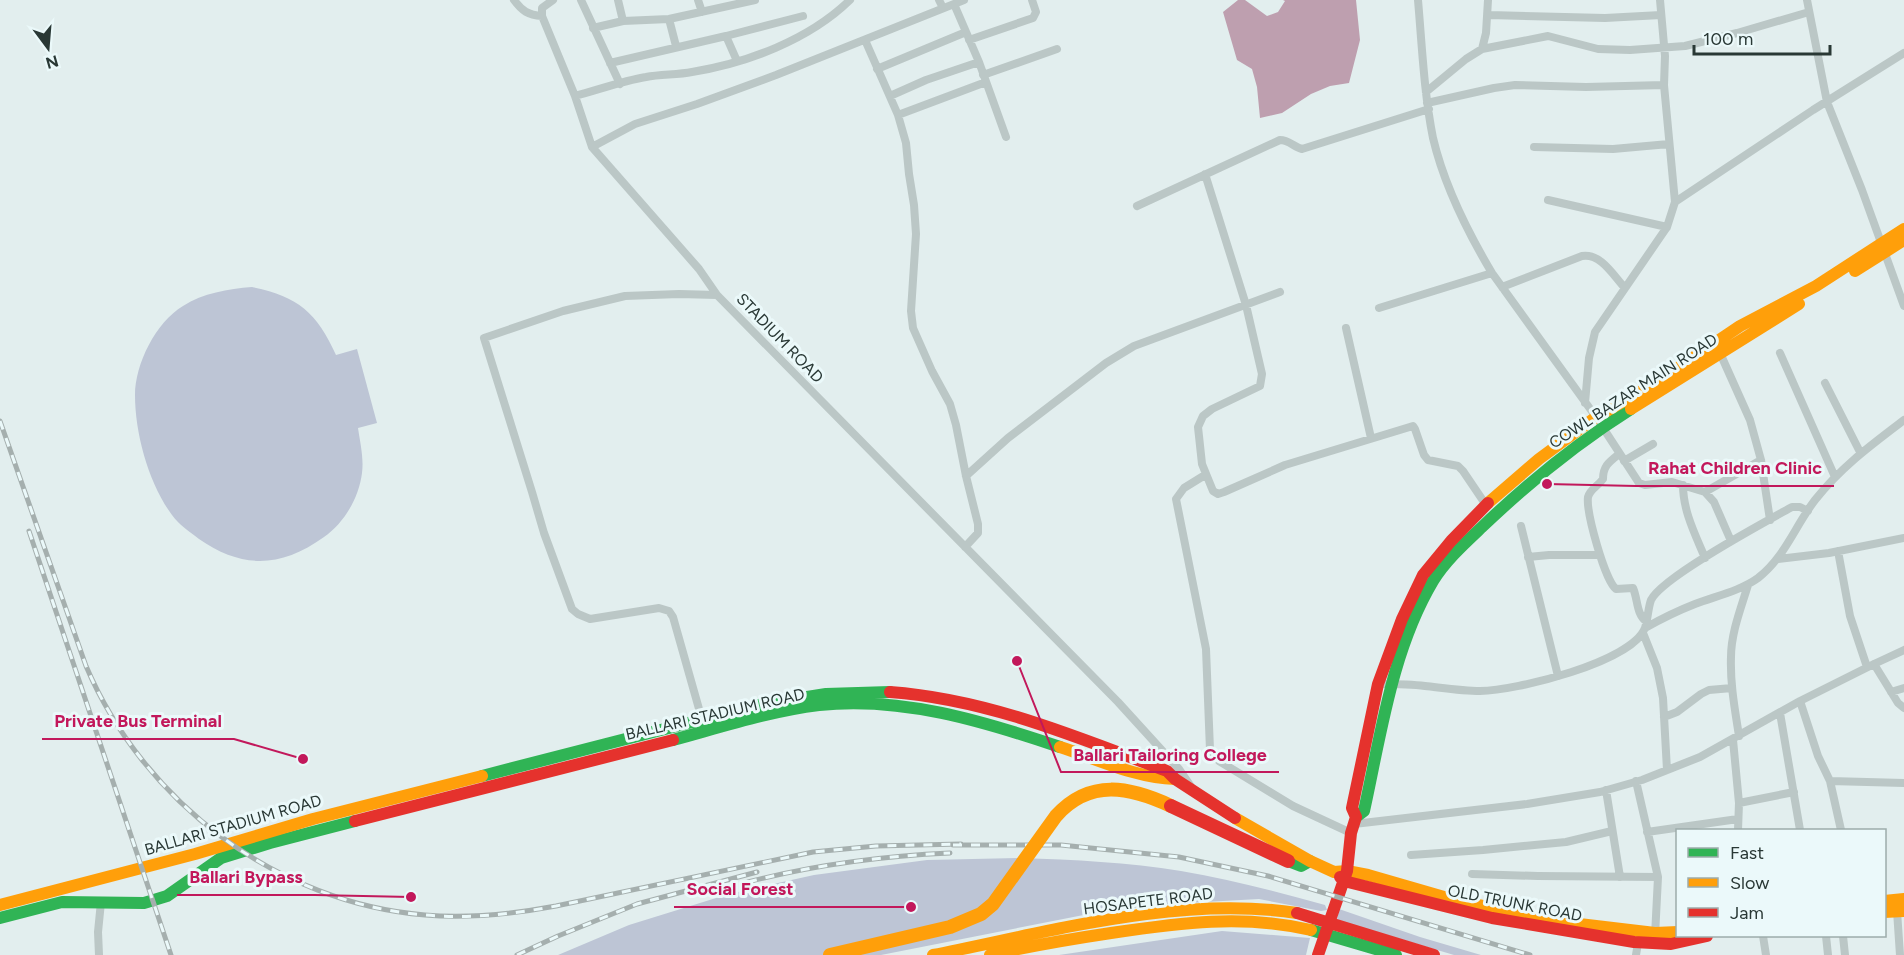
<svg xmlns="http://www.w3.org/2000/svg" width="1904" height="955" font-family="Figtree,sans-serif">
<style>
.green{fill:#bdc5d5}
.water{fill:#be9faf}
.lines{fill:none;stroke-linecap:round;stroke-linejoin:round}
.street{stroke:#bbc7c6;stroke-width:8}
.fast{stroke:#30b455;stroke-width:12}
.slow{stroke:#ff9f0a;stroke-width:12}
.jam{stroke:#e5322d;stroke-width:12}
.rail-casing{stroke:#a5afae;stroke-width:5}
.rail{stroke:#ebf9fa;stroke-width:3;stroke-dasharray:9;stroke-linecap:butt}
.slow-bridge{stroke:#ff9f0a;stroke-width:14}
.jam-bridge{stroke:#e5322d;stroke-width:14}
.labels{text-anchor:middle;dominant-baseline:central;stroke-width:6;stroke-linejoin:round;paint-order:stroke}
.street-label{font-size:16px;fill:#293835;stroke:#ebf9fa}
.leader{fill:none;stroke:#c2185b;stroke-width:2}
.callout-dot{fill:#c2185b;stroke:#ebf9fa;stroke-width:2}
.callout-label{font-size:18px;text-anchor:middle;font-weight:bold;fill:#c2185b;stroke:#ebf9fa;stroke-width:6;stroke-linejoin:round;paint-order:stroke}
</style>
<rect width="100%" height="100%" fill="#e2eeee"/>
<path class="green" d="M252 287C297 296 317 312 336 355L357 349 377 423 358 428C360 442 364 458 362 473 359 498 344 523 324 537 281 568 242 569 199 539 190 532 178 524 172 515 149 484 135 434 135 395 135 364 156 322 183 306 203 293 228 289 252 287Z
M1020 858C1074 860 1128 862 1181 871 1230 879 1277 892 1325 905L1327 910 1321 911 1259 899 1169 904 1104 911 881 955H558L629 925 729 894 814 875 927 860Z
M1339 909 1420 937 1481 955H1454L1337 920Z
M1222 931 1310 938 1306 955H1059Z"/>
<path class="water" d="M1238 0H1245L1267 16 1278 12 1285 1 1283 0H1356L1360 40 1349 83 1330 86 1311 94 1282 113 1260 118 1257 87 1252 69 1237 60 1223 12Z"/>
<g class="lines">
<path class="street" d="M514 0C522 11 528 15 542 16
M553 0 542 8V16L575 96C598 90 622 81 646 77 661 74 677 75 692 72 747 63 809 40 850 0
M581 0 620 84
M618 0 623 21
M698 0 702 12
M939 0 943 8
M1418 0C1422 46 1424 93 1433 138 1444 185 1467 231 1492 273L1596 417 1639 483 1645 485 1672 482 1705 492 1714 502 1731 541
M1807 0 1827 102 1862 190 1904 306
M954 4 979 62 1006 137
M1489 15 1605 18 1661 15
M669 19 676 46
M593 28 623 21 669 19 755 0
M865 40 898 115 906 143 909 174 914 205 916 234 911 311 913 328 932 371 950 404 956 425 966 476 978 524V533L965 547
M969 40 1033 18 1036 12 1032 0
M1482 49 1486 33 1488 0
M737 61 726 36 803 16
M610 63 726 36
M877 69 966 32
M983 75 1057 49
M1426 92 1466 59 1482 49 1548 36 1598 49 1630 50 1685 46 1737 33 1809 12
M575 96 592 147 699 269 717 295
M890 96 926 80 979 62
M1427 103 1494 88 1515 85 1586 87 1664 85
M898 115 986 82
M592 147 635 124 697 104 776 75 964 0
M1534 147 1613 149 1669 144
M1205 174 1246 305 1262 374 1260 386 1212 409 1203 416 1198 427 1202 464 1213 491 1218 494 1224 492 1285 465 1413 426 1415 429 1424 455 1428 460 1458 466 1463 471 1486 505
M1548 200 1667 227
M1675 202 1813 110 1904 53
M1137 206 1280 140C1289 140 1294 147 1302 149L1429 109
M1502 287 1582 256C1601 253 1613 275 1625 288
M1379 308 1492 273
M1346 328 1371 438
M1720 353 1750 420 1761 460 1770 520
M1780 353 1835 477
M1825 383 1860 452
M1585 403 1589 358 1595 332 1667 227 1675 202 1664 85 1665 56 1660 0
M1619 454C1609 462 1603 466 1603 479 1598 486 1590 489 1588 497 1586 512 1605 581 1616 589L1633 588C1638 599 1636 615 1647 622
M1624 461 1653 444
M1205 475 1184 488 1176 499 1206 649 1210 750 1219 761 1293 806 1351 833
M966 476 1008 438 1106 363 1134 346 1280 292
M1683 485C1683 511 1695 534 1705 558
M1705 492 1761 460
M1521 526 1558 676
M1838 551 1850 616 1867 667
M1528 557 1549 555H1599
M1778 559 1829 553 1904 538
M1645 628C1648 619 1648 608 1651 600 1662 577 1765 522 1792 507H1800L1808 511
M1643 633 1657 668 1663 698 1667 770
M1874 664 1898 703 1904 708
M1378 684C1394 684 1410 684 1425 686 1443 688 1462 691 1480 691 1515 691 1632 662 1645 628 1661 619 1677 611 1695 604 1716 596 1740 591 1758 578 1785 557 1795 526 1815 500 1841 467 1871 445 1904 420
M1891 692 1904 688
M1800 701 1818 756 1830 781 1841 830
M1780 713 1800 830
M1664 717 1677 712 1701 694 1709 690 1732 688
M703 723 673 617 669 611 659 608 590 619 578 614 572 609 544 533 532 492 484 338 563 311 625 296 679 294 717 295 1118 702 1179 769 1192 788
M1739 736C1735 710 1730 684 1731 657 1731 633 1741 608 1748 585
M1733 740 1739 803 1738 830
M1636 781 1658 877 1655 936
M1830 781 1904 783
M1606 790 1620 877
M1739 803 1794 792
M1354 824 1527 804 1600 792 1642 780 1700 757 1800 701 1874 664 1904 650
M1647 832 1738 819
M1411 855 1483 850 1566 842 1612 831
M1472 874 1538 876 1658 877
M1897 911 1900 955
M1763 936 1766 955
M1826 936 1828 955
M1843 936 1845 955
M99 955 98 932 101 902
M1636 955 1638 943"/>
<path class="fast" d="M673 740C721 727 770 711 819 705 901 696 983 721 1060 747
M482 776 762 704 826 694 890 692
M1356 817 1364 811C1381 734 1392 650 1433 581 1445 561 1465 543 1482 527 1528 483 1577 443 1631 409
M1288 861 1301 866 1310 861
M0 918 62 902 144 903 167 896 221 858 270 843 355 821
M1311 930 1396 955"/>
<path class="slow" d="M1855 271 1904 240
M1631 409 1799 304
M1488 503 1539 459 1596 417 1657 382 1740 326 1816 286 1904 229
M1060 747C1097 759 1136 778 1175 779
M1235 818 1310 861 1334 872 1347 871 1368 875 1451 899 1554 921 1655 933 1678 932
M1884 901 1904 899
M0 905 195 854 313 819 482 776
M1884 912 1904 911
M933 955C1049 932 1178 895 1297 913
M990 955C1030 946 1071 939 1111 933 1179 923 1243 914 1311 930"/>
<path class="jam" d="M890 692C987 699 1077 737 1167 771L1175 779 1235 818
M355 821 673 740
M1340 877 1344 881 1492 918 1634 942 1671 944 1707 936
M1297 913 1434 955
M1318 955 1347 871 1351 833 1356 817 1352 808 1378 684 1402 619 1423 575 1451 541 1488 503"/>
<g class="rail-casing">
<path id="rail" d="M0 421 86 666C144 802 277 903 425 915 470 919 513 914 556 906L813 852 876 846 961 844
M29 531 171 955
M953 845H1061L1179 857 1268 876 1530 955
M748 882C814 865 882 856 950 853
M517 955 558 936 637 904 757 872"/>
</g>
<use href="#rail" class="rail"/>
<path class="slow-bridge" d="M830 955 950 927 981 914 993 904 1056 816C1090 778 1130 787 1171 806"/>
<path class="jam-bridge" d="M1171 806 1288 861"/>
</g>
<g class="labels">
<g class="street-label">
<text transform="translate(780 338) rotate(46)">STADIUM ROAD</text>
<text transform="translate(1633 391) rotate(-33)">COWL BAZAR MAIN ROAD</text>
<text transform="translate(715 714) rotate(-13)">BALLARI STADIUM ROAD</text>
<text transform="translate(233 825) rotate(-16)">BALLARI STADIUM ROAD</text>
<text transform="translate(1148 901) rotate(-7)">HOSAPETE ROAD</text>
<text transform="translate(1515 903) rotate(11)">OLD TRUNK ROAD</text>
</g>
</g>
<path class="leader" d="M1547 484L1636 486H1834M303 759L234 739H42M1017 661L1061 772H1279M411 897L315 895H177M911 907L805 907H674"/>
<g class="callout-dot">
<circle cx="1547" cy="484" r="6"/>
<circle cx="303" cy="759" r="6"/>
<circle cx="1017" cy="661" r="6"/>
<circle cx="411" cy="897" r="6"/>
<circle cx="911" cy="907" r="6"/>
</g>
<g class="callout-label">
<text x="1735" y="474">Rahat Children Clinic</text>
<text x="138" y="727">Private Bus Terminal</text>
<text x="1170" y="761">Ballari Tailoring College</text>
<text x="246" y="883">Ballari Bypass</text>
<text x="740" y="895">Social Forest</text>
</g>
<rect x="1676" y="829" width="210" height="108" fill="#ebf9fa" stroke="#9dacab" stroke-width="1.5"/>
<rect x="1688" y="848" width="30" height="9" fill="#30b455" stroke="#9dacab" stroke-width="1.5"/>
<text x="1730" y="859" font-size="18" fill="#293835">Fast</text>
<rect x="1688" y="878" width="30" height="9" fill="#ff9f0a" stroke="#9dacab" stroke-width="1.5"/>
<text x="1730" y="889" font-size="18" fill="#293835">Slow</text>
<rect x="1688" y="908" width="30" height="9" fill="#e5322d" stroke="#9dacab" stroke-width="1.5"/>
<text x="1730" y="919" font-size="18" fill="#293835">Jam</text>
<g transform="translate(48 48) rotate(164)" stroke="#ebf9fa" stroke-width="4.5" paint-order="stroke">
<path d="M0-4.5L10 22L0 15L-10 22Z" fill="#293835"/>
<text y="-9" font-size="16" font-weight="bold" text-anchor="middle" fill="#293835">N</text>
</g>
<path d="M1694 45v9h136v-9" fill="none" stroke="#293835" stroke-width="3"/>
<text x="1703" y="45" font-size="18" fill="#293835" stroke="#ebf9fa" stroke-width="4.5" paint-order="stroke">100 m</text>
</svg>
